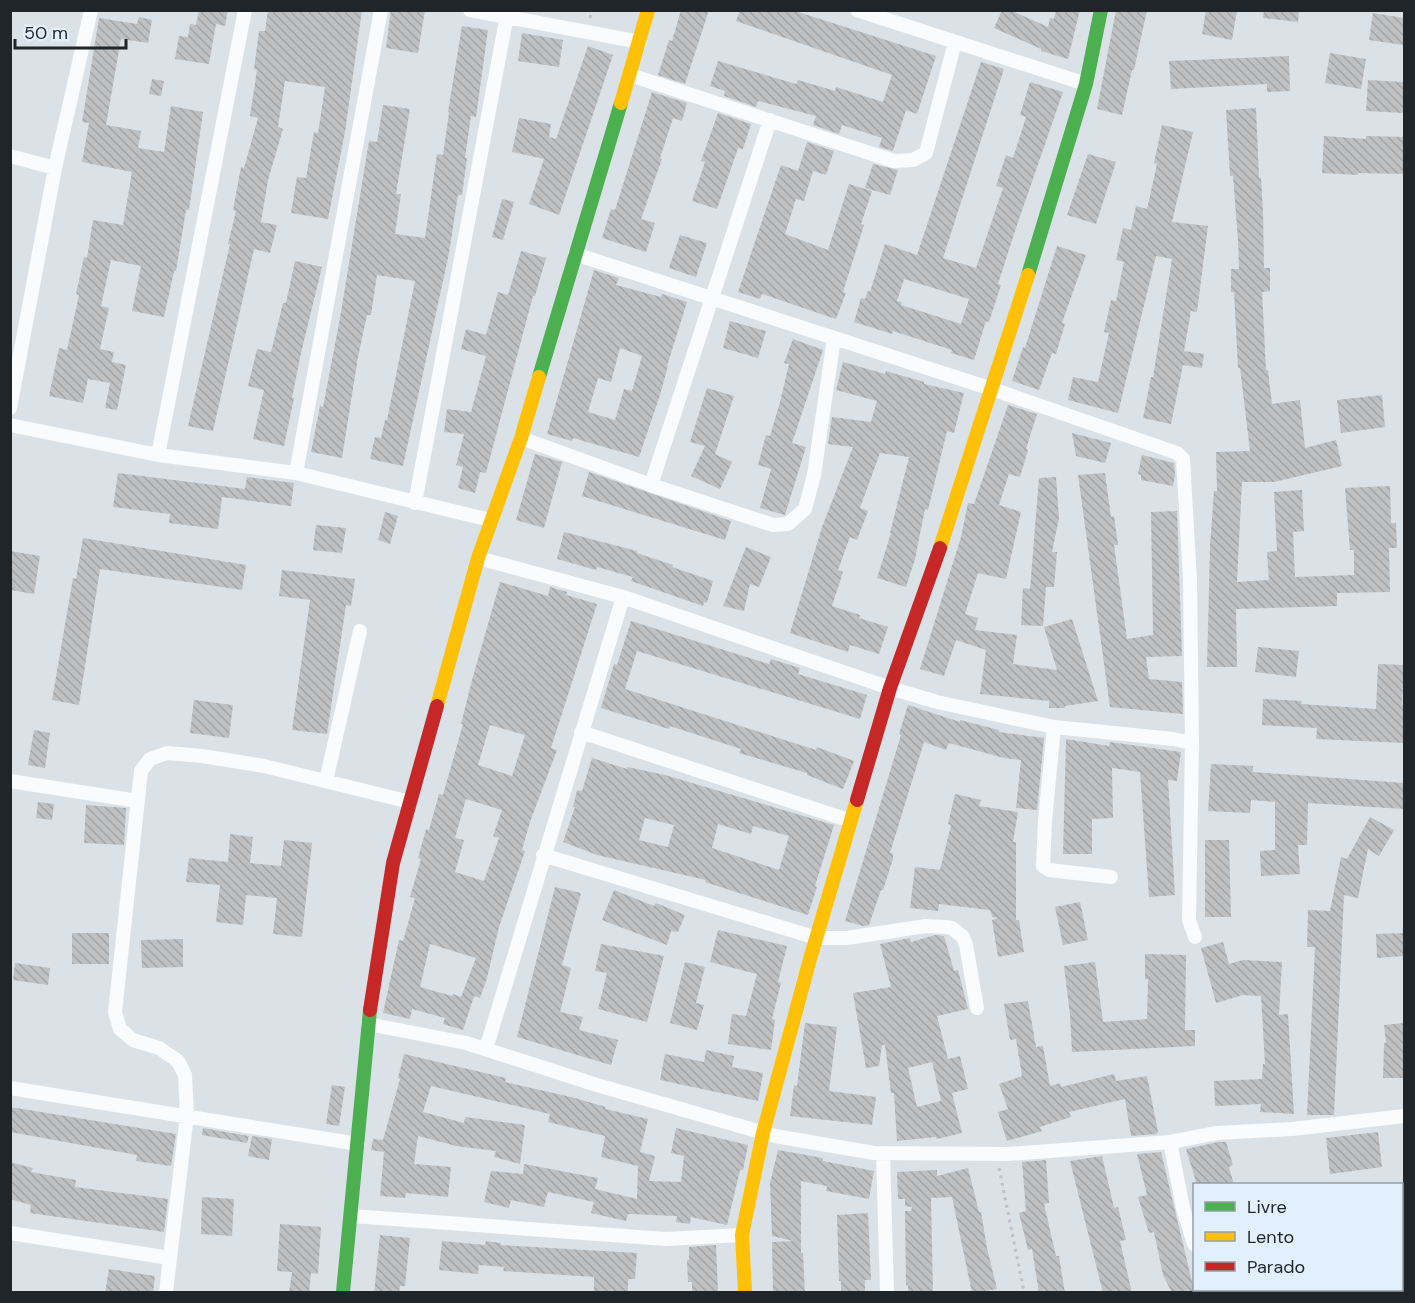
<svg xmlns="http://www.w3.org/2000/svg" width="1415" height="1303" font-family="'DM Sans',sans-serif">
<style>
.building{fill:url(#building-back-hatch);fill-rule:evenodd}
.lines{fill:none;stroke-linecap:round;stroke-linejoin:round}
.path{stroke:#bfc1c4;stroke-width:3;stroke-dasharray:3 4.5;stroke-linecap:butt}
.street{stroke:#f9fbfc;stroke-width:14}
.fast{stroke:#4caf50;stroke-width:14}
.slow{stroke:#ffc107;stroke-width:14}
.jam{stroke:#c62828;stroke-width:14}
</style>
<defs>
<pattern id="building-back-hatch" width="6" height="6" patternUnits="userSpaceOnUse" patternTransform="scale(1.5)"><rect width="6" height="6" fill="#bfc0c1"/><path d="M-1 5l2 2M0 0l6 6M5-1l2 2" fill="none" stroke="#a4a5a6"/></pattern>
</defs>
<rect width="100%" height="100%" fill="#dae2e8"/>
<path class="building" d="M199 10H228L225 26 216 24 209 64 175 59 179 36 188 37 190 24 196 25Z
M268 10H362L345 132 328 219 291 213 297 177 306 178 314 132 318 133 325 87 285 81 278 127 283 129 268 180 261 222 277 225 270 253 254 249 213 431 188 426 230 244H228L236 211 233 210 241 167 244 168 258 118 250 116 257 70 254 69 259 31H265Z
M391 10H425L418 53 386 48Z
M681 10H709L685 84 658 75 669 40 672 41Z
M740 10H792L936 56 917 114 906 110 893 151 879 147 882 138 842 125 839 134 813 125 816 116 758 101 756 107 724 96 725 91 710 86 718 61 796 84 798 80 835 91 836 87 883 102 892 75 736 21Z
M1002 10H1010L1048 27 1050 18 1054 19 1056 10H1080L1068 59 1041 51V49L994 28Z
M1116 10H1147L1134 70H1132L1122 115 1097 109Z
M1206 10H1237L1232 40 1202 34Z
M1264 10H1299L1298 22 1263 18Z
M1373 13 1404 18 1403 45 1369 40Z
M139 17 152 20 148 43 121 39 106 125 141 131 138 148 164 152 171 106 203 112 189 210H186L176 271H174L164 317 132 311 141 266 111 260 101 306 109 308 100 349 114 352 112 362 126 365 117 410 105 408 110 383 88 379 83 403 49 396 59 348 67 350 79 295 76 294 84 257 87 258 93 220 123 225 132 172 82 162 89 123 82 122 99 18 137 24Z
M462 26 488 30 476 117 471 116 465 158H467L462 195H458L449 253 403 466 370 459 375 437 381 438 385 420H387L415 281 377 275 371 315H367L358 357 342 458 311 452 320 406 323 407 340 318 369 141 377 142 383 105 410 109 396 194H401L395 234 425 238 437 154 443 155 449 113 448 112Z
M522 33 563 40 559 67 518 61Z
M588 46 613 55 559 215 529 204 544 159 512 152 519 118 551 124 549 137 556 139Z
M1330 53 1366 59 1361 89 1325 83Z
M1289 56 1290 91 1267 92V84L1171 89 1169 61Z
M981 62 1004 69 943 258 976 268 1003 188 996 186 1006 155 1013 158 1026 117 1020 115 1030 82 1063 92 1015 231 998 284 1001 285 989 322 986 321 974 360 951 353 952 350 893 331 892 334 854 322 861 298 865 299 868 291 870 292 885 244 917 255ZM904 279 969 299 961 324 901 305 902 302 897 301Z
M152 79 164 81 161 96 149 94Z
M1368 80 1404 82 1403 113 1366 111Z
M652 92 687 103 682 121 673 118 660 158 662 159 641 219 655 223 646 252 602 238 611 209 615 210Z
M1256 108 1259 178H1261L1263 212 1264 268H1270V291L1262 292 1266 370H1268L1272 404 1300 400 1305 448 1336 440 1342 466 1274 482H1242L1237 582 1269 580 1267 552 1277 551 1274 492 1302 490 1304 531 1293 532 1295 577 1354 575V550H1350L1345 488 1390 486 1391 523H1396L1397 548H1389L1390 592 1337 593V606L1236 609 1237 667H1207L1210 546 1214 491H1217L1216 452 1250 451 1240 368H1238L1234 292H1231V269H1239L1238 240 1233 176H1230L1226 110Z
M718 113 751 124 743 149 738 148 717 209 692 201 705 162 701 161Z
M1162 125 1193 132 1172 222 1208 226 1197 312 1191 311 1184 351 1204 354 1202 368 1183 365 1171 424 1143 418 1151 377H1153L1172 259 1156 256 1118 413 1068 400 1073 377 1098 382 1109 333 1104 332 1111 300 1116 301 1124 262 1116 260 1123 228 1131 230 1136 206 1147 209 1157 164 1154 163Z
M1324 136 1366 139V136L1404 137V174L1358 173V175L1322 173Z
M807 142 834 151 826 175 813 171 804 201 796 199 785 234 828 250 849 184 872 191 861 224 864 225 843 292 846 293 836 319 762 294 760 299 738 292 781 165 798 171Z
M1088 154 1116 162 1096 224 1067 215Z
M873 164 898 170 890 195 865 188Z
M502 199 514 202 503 240 492 237Z
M680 235 707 243 696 277 669 268Z
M1057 246 1086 255 1062 323 1065 324 1056 354 1052 353 1039 390 1012 381 1023 347 1025 348Z
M521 251 546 258 535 296H533L486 473 480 472 475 493 458 488 463 467 456 465 464 434 444 432 447 409 471 412 486 356 461 349 466 329 486 335 498 292 508 295Z
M295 261 322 267 301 353 292 398H294L284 446 253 439 264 390 248 386 257 349 271 352 283 303H286Z
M594 270 619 278 616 285 661 297 662 294 687 302 667 366H668L660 395 639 457 573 438 572 441 547 434ZM620 348 642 356 632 391 624 389 615 420 588 412 598 378 611 382Z
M730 321 766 331 758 358 723 348Z
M793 339 823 350 792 443 806 447 785 515 760 508 771 469 758 465 766 435 770 436 780 402 789 364 784 363Z
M843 362 885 374 886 371 924 382V384L964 393 954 433 947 431 928 510 925 509 915 559 906 587 877 578 891 533H890L909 457 880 453 860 508 868 511 857 540 850 537 838 570 843 572 832 606 860 615 859 618 888 627 879 654 850 645 848 652 790 633 822 527 853 447 828 444 832 417 871 422 877 401 836 390Z
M707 388 734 396 715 454 732 462 720 489 691 476 705 446 690 442Z
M1382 395 1385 427 1341 433 1337 400Z
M1008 405 1037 414 1026 449 1028 450 1020 477 1009 474 999 505 1021 512 1006 579 978 573 965 614 978 618 975 630 1017 635 1013 664 1057 670 1044 627 1072 619 1098 701 1065 706V708H1049V701L980 694 986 650 956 640 944 676 920 669 961 537 968 503 974 504Z
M1072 433 1111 443 1105 463 1076 456Z
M535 454 562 462 544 528 516 520Z
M1142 455 1174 463 1175 475 1173 486 1141 480V475L1138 474Z
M589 472 731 521 725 540 582 496Z
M118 473 245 489 247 477 294 483 291 506 222 497 218 529 169 523 170 514 113 507Z
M1105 473 1111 517 1114 516 1118 545H1114L1127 639 1153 635 1151 512 1177 511 1182 656 1146 657 1149 679 1182 682 1183 714 1110 707 1078 475Z
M1056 477 1059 518 1052 552H1057L1054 587H1046L1043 626 1021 625 1023 588 1030 589 1039 478Z
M385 512 398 516 390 544 378 540Z
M316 525 346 528 342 553 313 550Z
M564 532 637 551V553L673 565 672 567 713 581 707 603 704 602 703 606 631 581 633 577 597 567 596 570 557 559Z
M83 538 246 565 242 590 100 569 79 705 52 700 73 578 76 579Z
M746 547 771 557 759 587 750 584 744 611 723 606Z
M10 551 40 556 34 594 10 590Z
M282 570 355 579 351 606 346 605 327 734 292 730 310 600 279 596Z
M500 582 548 596 550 587 567 592 566 595 597 604 551 748 557 750 530 822 522 850 525 851 499 927 487 978 480 998 474 996 463 1030 443 1024 445 1018 412 1009 410 1019 383 1013 399 940 403 941 415 898 410 897 421 859 418 858 426 829 429 830 439 794 443 795 463 724H461L472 680ZM490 725 525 735 512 776 478 765ZM466 799 502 810 493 836 499 838 484 881 455 872 464 840 455 838ZM430 944 476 958 461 997 453 994 452 996 420 987Z
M631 621 769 664 771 659 800 668 798 674 867 695 860 719 637 651 625 689 816 750 817 747 854 761 843 789 807 775V773L739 753 741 749 670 726 669 729 601 708 614 664 617 665Z
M1258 647 1299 651 1296 677 1255 672Z
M1378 664 1404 665 1402 705H1404V743L1316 739 1317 728 1262 725 1263 699 1302 701 1301 704 1376 709Z
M194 700 233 705 229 738 190 733Z
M908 705 960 722V720L999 730V732L1044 738 1037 810 1016 808 1021 760 1004 758 949 743 946 750 924 742 890 853 893 854V859L883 890H881L869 925 863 926 845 921 901 735 899 734Z
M34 730 50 733 45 768 28 765Z
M1066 739 1109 746 1110 742 1181 752 1177 781 1168 780 1175 895 1149 897 1140 772 1112 768 1113 818 1092 819V854H1063Z
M592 758 627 769V767L665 775 834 825 815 886 817 887 808 915 705 882 706 880 597 855 563 842 575 807H573L577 790 582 791ZM645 818 674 825 668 847 639 840ZM718 824 751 834 753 826 789 836 779 870 712 848Z
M1211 764 1253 766V772L1404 783V809L1308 803 1307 845H1298L1300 874 1261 876 1260 851 1275 850V802L1251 800 1250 813 1208 811Z
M955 794 981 800 979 806 1018 812 1013 842H1016V920H1019L1024 952 998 957 992 920 998 918 992 917 991 912 989 910 939 904 938 911 910 908 915 867 940 870 951 825 948 824Z
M38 802 54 804 52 820 36 818Z
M86 805 126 808 124 845 84 843Z
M1370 817 1394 830 1379 856 1368 849 1358 898 1344 895 1334 1115H1307L1315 947H1307L1308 910 1330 911 1341 857 1347 859Z
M230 834 253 837 250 863 281 866 284 840 312 843 302 937 273 934 277 898 246 895 243 925 216 922 220 885 186 882 189 858 228 862Z
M1205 840H1229L1231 917H1205Z
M555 887 581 893 562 965 571 968 560 1012 583 1017 579 1030 618 1040 611 1065 517 1037Z
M614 890 654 906 656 903 685 915 678 932 671 931 667 945 602 920Z
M1080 902 1088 940 1063 945 1055 907Z
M718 930 787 946 778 982 781 983 772 1019 775 1020 771 1050 728 1044 732 1014 746 1016 757 974 710 962Z
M72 933H109V964H72Z
M1404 933V956L1377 958 1376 934Z
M935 935 944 936 954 971 958 970 968 1009 937 1016 948 1059 960 1056 968 1089 952 1093 962 1133 937 1139 936 1137 897 1141 894 1093H891L885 1045H882L879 1066 866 1068 853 993 891 987 880 944 910 938 911 942ZM932 1062 941 1101 917 1107 908 1068Z
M183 939V967L142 968 141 940Z
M1223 942 1229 964 1243 960 1282 962 1279 1015 1288 1014 1294 1114 1260 1112 1261 1104 1215 1106 1214 1081 1262 1079 1263 1064H1265L1261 996 1243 995 1216 1003 1201 948Z
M601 944 664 956 647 1022 598 1009 607 973 595 971Z
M1145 954 1186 955 1185 1030H1195V1046L1072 1052 1070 1015 1064 966 1095 962 1103 1022 1147 1019 1148 979H1145Z
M685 962 705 967 696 1003 704 1005 697 1030 670 1023Z
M15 963 50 968 48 985 13 980Z
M1028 1001 1036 1047 1043 1046 1050 1086 1060 1083 1061 1087 1114 1074 1116 1081 1147 1076 1158 1132 1156 1134 1131 1136 1125 1099 1069 1112 1071 1117 1040 1127 1042 1131 1007 1141 998 1112 1008 1109 999 1084 1022 1076 1016 1039 1010 1040 1004 1004Z
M805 1023 837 1027 829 1091 876 1097 872 1125 790 1116 794 1085 797 1086Z
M1404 1023V1078H1383L1384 1043H1386L1384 1025Z
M706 1050 734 1056 732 1067 763 1073 758 1101 660 1080 665 1054 704 1062Z
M404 1054 506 1078 505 1082 571 1097 606 1107 605 1109 648 1119 640 1152 655 1156 649 1181 681 1182 684 1156 671 1153 676 1128 748 1145 743 1170H740L727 1225 691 1217 690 1224 676 1222 677 1216 628 1214 626 1221 591 1213 594 1202 548 1192 544 1207 511 1200 509 1208 484 1202 491 1171 523 1174 524 1164 598 1178 595 1189 637 1199 638 1166 601 1157 605 1136 548 1122 550 1114 431 1086 423 1112 464 1123 465 1117 525 1125 520 1164 494 1157 496 1151 456 1146 418 1136 414 1164 451 1167 448 1197 406 1193 405 1198 380 1196 384 1152 371 1150 373 1139 383 1140 400 1079 398 1078Z
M332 1085 345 1087 339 1126 326 1124Z
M10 1107 176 1134 171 1166 136 1161 137 1155 10 1132Z
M203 1128 249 1136 247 1143 202 1135Z
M1378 1132 1382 1167 1330 1174 1326 1138Z
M252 1136 272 1139 269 1160 248 1156Z
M1218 1142H1226L1233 1165 1229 1167 1234 1185H1197L1186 1149Z
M778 1150 823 1158V1161L874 1171 869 1199 826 1191 827 1186 801 1181V1253H803L805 1293H773L772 1242 793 1241 772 1236 770 1183Z
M1161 1152 1194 1290 1197 1293H1172L1163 1275 1154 1232 1149 1233 1138 1197 1147 1195 1137 1154Z
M1102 1156 1114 1208 1118 1207 1126 1240 1120 1241 1132 1293H1103L1070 1161Z
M1046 1160 1049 1203 1044 1204 1056 1256H1059L1065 1293H1039L1032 1249 1028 1250 1019 1213 1026 1211 1022 1162Z
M10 1162 33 1168 31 1172 76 1180 75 1187 168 1199 164 1232 30 1213 31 1205 10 1199Z
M968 1168 979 1212H981L987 1248 997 1289 972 1293 952 1197 931 1198 933 1293H908V1285H906L905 1211H911L912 1207 905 1206V1199H898L897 1172 937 1170V1176Z
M202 1197 234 1199 232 1236 201 1234Z
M868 1213 871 1280H865V1293H841V1281H839L837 1215Z
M280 1224 321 1227 318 1274 311 1273 309 1293H289L292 1272 277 1271Z
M380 1235 410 1238 405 1286H400L399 1293H374Z
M442 1241 485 1245 486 1241 501 1243V1245L637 1253 635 1279H628V1293H594V1277L503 1271 504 1267 479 1265 478 1274 439 1270Z
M716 1245 718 1293H692V1282H688L687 1260H689V1247Z
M109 1269 155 1276 153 1293H105Z"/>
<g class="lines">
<path class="path" d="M590 18 592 10
M999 1168 1024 1292"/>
<path class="street" d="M470 10 640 42
M857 10 1086 84
M630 75 894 161 913 160 926 153 955 42
M10 156 55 168
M575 254 992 389 1177 453 1183 459 1190 580 1192 743 1189 920 1195 937
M10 408 55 168 91 10
M10 425 158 455 296 473 490 520
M521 438 651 485 773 525 788 524 805 509 814 475 834 338
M158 455 245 10
M296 473 381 10
M651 485 770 120
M415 503 508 10
M478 558 623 597 890 688 937 702 1054 727 1173 739 1192 743
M1054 727 1045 821 1043 866 1049 870 1111 877
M581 732 851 821
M10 781 138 801
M326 781 360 631
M543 855 817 938H847L926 926 946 927 952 928 963 937 966 945 977 1008
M368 1024 466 1043 597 1085 775 1136 874 1153 1008 1154 1170 1142 1217 1133 1292 1129 1404 1116
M486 1049 623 597
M10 1088 358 1144
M1170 1142 1183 1208 1194 1244
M883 1153 887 1292
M352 1216 666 1239 742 1235
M10 1233 170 1258
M1209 1290 1210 1292
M166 1292 187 1115 185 1075 178 1061 159 1048 133 1040 120 1029 115 1012 141 771 150 759 167 753 202 756 264 766 410 802"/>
<path class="fast" d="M1028 275 1086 84 1101 10
M539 377 621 103
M343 1292 370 1010"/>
<path class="slow" d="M621 103 648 10
M940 548 1028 275
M437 706 478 558 521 438 539 377
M745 1292 742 1235 763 1133 810 959 857 800"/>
<path class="jam" d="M857 800 890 688 940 548
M370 1010 393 863 437 706"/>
</g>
<rect width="1415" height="1303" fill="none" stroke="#1f2529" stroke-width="24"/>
<rect x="1193" y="1183" width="210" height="108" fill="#e1f0fc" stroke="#939fa8" stroke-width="1.5"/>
<rect x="1205" y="1202" width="30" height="9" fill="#4caf50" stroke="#939fa8" stroke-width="1.5"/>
<text x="1247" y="1213" font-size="18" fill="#1f2529">Livre</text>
<rect x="1205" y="1232" width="30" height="9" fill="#ffc107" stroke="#939fa8" stroke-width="1.5"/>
<text x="1247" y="1243" font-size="18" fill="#1f2529">Lento</text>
<rect x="1205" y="1262" width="30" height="9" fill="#c62828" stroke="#939fa8" stroke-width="1.5"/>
<text x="1247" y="1273" font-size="18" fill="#1f2529">Parado</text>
<path d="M15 39v9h111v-9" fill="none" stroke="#1f2529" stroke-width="3"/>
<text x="24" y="39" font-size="18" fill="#1f2529" stroke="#e1f0fc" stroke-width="4.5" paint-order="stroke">50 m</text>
</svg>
